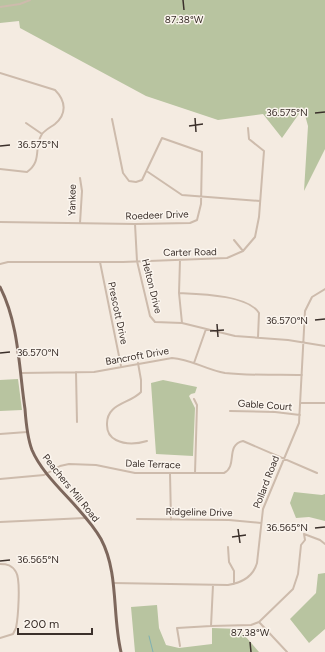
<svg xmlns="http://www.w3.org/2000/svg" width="325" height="652" font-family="Figtree,sans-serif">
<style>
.green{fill:#b8c4a0}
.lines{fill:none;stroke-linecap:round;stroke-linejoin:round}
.stream{stroke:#7fb0b2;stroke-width:1}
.minor{stroke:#cdbbac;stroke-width:2}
.primary{stroke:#7d675c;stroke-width:3}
.ticks{fill:none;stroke:#3b302b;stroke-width:1.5}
.labels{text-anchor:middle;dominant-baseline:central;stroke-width:3;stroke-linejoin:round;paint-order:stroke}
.street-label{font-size:10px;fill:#3b302b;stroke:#fbf5ee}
.ticks-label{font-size:10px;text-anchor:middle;fill:#3b302b;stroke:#fbf5ee;stroke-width:3;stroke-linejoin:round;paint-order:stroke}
</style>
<rect width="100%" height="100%" fill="#f4ebe1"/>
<path class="green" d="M0 0H325V149L304 191 308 126 303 108 282 138 263 114 218 120 146 96 20 28 19 21 0 23Z
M18 379 22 410 0 411V380Z
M163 380 197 387 195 393 191 394 189 396 195 408 193 456 156 454 151 383Z
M294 492 322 495 325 494V521L309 517 296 518 290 503Z
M325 573V629L309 643 290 619 316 593 318 574Z
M157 605 159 628 166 645 179 648 212 644V628L239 629 259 652H135L131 607Z"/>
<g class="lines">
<path class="stream" d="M149 636 153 652"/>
<path class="minor" d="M0 7 20 4 30 0
M0 73 55 90C66 101 67 114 55 124 51 127 45 130 42 134 33 148 43 160 27 172L0 169
M26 123 42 134
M148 172 182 195 260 201
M0 222 135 224 190 223 197 220 201 204 202 152 162 138 142 180 136 182 129 181 123 173 112 119
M80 223 82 191 80 178
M135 224 137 261 150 316 155 322 182 323 235 336 288 340 325 346
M234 240 243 251
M180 260 179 293 182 323
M100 262 121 366
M0 264 8 262H123L227 258 243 251 255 237 259 217 264 151 249 139 248 128
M179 293C200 294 248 295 259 313L258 337
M138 363 141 380V392C130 404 106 403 107 425 107 431 110 437 116 440 126 445 137 444 147 441
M194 363 206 329
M76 372 77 422
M21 373 94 372 172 358C191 359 206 370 225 373 250 376 277 374 302 375
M194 399 197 405 195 473
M301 403H325
M230 411 275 412 300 415
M0 434 27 432
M170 473 171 520
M0 479 44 475 60 466 69 464 96 465 135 473H224C238 466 225 445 243 441L317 473
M137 519 229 520 261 523
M0 522 85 518
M228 547 229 562 234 571V584
M0 564C7 564 12 565 16 572 21 580 18 618 16 628L13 634 0 638
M113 583 228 585C241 583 253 577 257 563L263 509 299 423 305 311 312 297 325 289
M259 622 287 652
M211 626 213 585
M180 646 177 628 211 626 251 625 259 622 293 589 298 574 301 545 305 540 304 534 320 540 325 544"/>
<path class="primary" d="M0 287C19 324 19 369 25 409 26 423 27 437 32 450 45 481 83 507 101 539 119 573 112 615 121 652"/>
</g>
<path class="ticks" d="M183 0 184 10M315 113 325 112M195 118 196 132M189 126 203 124M0 146 10 145M315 320 325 319M217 324 218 337M210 331 224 330M0 353 10 352M315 528 325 527M238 529 240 543M232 537 246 535M0 561 10 560M250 642 251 652"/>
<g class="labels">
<g class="street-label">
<text transform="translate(72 200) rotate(-89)">Yankee</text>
<text transform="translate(157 215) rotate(-2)">Roedeer Drive</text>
<text transform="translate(190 252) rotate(-1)">Carter Road</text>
<text transform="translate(152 286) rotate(76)">Helton Drive</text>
<text transform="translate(118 313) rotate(78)">Prescott Drive</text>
<text transform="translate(137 356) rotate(-10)">Bancroft Drive</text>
<text transform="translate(265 405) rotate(4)">Gable Court</text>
<text transform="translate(153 464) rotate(2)">Dale Terrace</text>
<text transform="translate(266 482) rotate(-69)">Pollard Road</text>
<text transform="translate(71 488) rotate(51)">Peachers Mill Road</text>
<text transform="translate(199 512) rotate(1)">Ridgeline Drive</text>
</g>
</g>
<g class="ticks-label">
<text x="184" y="23">87.38°W</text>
<text x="287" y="116">36.575°N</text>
<text x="38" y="148">36.575°N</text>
<text x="287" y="324">36.570°N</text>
<text x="38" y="356">36.570°N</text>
<text x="287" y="531">36.565°N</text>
<text x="38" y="563">36.565°N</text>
<text x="250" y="636">87.38°W</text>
</g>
<path d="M18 628v6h74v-6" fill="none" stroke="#3b302b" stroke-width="2"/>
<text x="24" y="628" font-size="12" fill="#3b302b" stroke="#fbf5ee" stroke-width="3" paint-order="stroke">200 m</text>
</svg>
